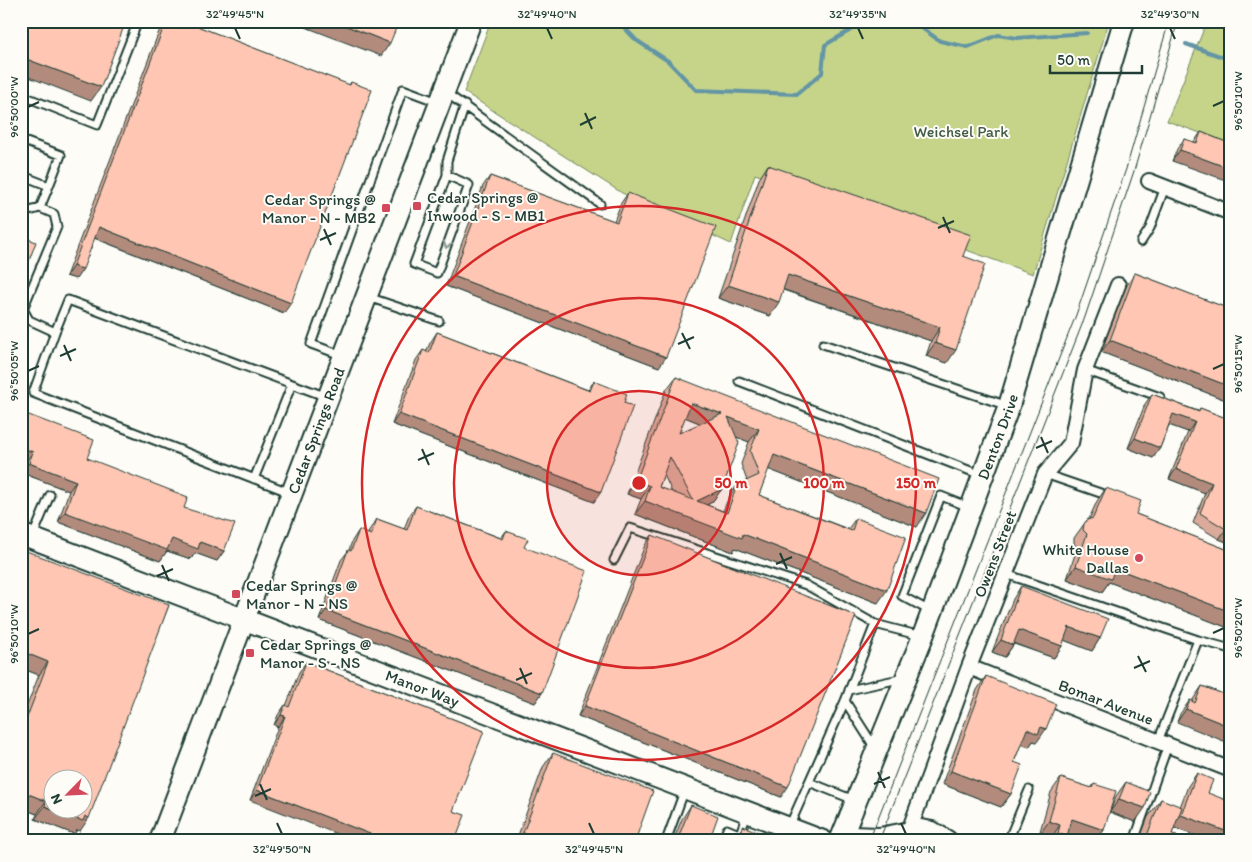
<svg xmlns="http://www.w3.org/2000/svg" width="1252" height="862" font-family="Itim,sans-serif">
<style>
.green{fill:#c5d489;stroke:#72885e}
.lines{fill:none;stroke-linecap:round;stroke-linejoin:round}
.stream{stroke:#6395a5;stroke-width:4}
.lane-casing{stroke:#1f3d34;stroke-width:11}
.street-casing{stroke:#1f3d34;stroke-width:18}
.secondary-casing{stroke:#1f3d34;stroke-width:24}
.lane{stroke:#fdfcf7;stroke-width:7}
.street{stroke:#fdfcf7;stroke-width:14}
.secondary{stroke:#fdfcf7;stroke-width:20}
.tram{stroke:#1f3d34;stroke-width:1}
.wall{fill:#daaa9a;stroke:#1f3d34;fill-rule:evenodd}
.shaded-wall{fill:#b28b7d;stroke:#1f3d34}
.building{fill:#fec6b3;stroke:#1f3d34;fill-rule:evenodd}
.oneway{stroke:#8e9c96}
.ticks{fill:none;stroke:#1f3d34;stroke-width:2}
.ring{fill:none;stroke:#d62828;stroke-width:2.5}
.poi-dot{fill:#d1495b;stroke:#fdfcf7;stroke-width:2}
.labels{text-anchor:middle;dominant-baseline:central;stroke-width:4;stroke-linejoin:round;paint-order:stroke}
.park-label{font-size:16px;fill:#405b45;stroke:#fdfcf7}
.poi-label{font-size:16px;fill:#1f3d34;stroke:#fdfcf7;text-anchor:start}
.street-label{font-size:16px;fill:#1f3d34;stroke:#fdfcf7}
.centre{fill:#d62828;stroke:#fdfcf7;stroke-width:2.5}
.ring-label{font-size:15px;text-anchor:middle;font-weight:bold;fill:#d62828;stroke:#fdfcf7;stroke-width:4;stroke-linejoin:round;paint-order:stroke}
.neatline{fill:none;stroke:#1f3d34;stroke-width:2}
.ticks-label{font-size:12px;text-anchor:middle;fill:#1f3d34}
</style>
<rect width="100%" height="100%" fill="#fdfcf7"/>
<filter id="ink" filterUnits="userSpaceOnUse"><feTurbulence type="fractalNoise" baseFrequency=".02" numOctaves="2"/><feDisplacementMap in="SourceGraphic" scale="10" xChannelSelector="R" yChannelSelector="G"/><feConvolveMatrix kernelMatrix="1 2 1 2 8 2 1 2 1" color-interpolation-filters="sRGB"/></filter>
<g filter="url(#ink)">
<path class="green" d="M491 21H1109L1033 274 755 174 731 244 622 193 464 92Z
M1207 21 1231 29V144L1167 121Z"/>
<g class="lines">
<path class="stream" d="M618 21 636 40 668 61 696 90 797 94 822 73 825 45 856 27 874 21
M912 21 940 41 968 47 998 35 1017 38 1087 33
M1186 44 1231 60"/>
<g class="lane-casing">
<path id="lane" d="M445 92 600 204
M21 95 97 125 138 21
M21 140 61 155 49 186 21 175
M447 175 469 185 437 273 414 264 447 175V161L465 105
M40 208 49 186
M21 210 26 212 40 208 54 214 57 227 23 309 29 320 55 332 68 300 327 397
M1141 242 1150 228 1165 187
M368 297 439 321
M55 332 33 393 291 493
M823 344 1008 406
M341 355 311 344 403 89 438 102
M1085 370 1160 397
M739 381 981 475
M1045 474 1109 496
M254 479 292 384
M33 536 50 495
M614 560 630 528 806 585 875 624 921 636
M1006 574 1198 640 1158 741
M930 611 902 596 941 496 969 507
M1198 640 1231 649
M849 690 904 678
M845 701 875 748
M809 782 854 800
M789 827 845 701 875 624
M740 834 747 814
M666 841 685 789
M722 841 727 829 756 841
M779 841 785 827
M1008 841 1029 790
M1134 841 1168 745"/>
</g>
<g class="street-casing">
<path id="street" d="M1149 181 1231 213
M969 667 1231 770
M906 839 969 667 1045 474 1071 443 1085 370 1118 285"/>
</g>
<g class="secondary-casing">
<g id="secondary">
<path id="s1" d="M21 534 823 841"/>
<path id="s2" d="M160 841 471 21"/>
<path id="s3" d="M840 841 923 636 1009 406 1124 21"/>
<path d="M841 841 851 837 880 838 921 830 932 832 947 841"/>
</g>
</g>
<use href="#lane" class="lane"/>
<use href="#street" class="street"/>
<use href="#secondary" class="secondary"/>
<path class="tram" d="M869 841 1076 315 1126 169 1169 21
M879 841 1085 317 1134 171 1178 21"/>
</g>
<path class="wall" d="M163 21H184L349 85 351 82 284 313 94 238 76 279 66 276Z
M1201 132 1231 144 1172 161 1177 149 1184 139 1194 142Z
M768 165 963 256 947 363 926 356 931 341 783 290 770 316 718 298 759 179Z
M490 176 614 221 621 203 628 193 659 367 446 286 483 186Z
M1135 273 1224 307 1231 288V402L1101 352 1127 285Z
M437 332 588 390 594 381 624 403 594 502 392 424 416 360 423 350 426 352 430 343Z
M676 377 917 527 768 469 759 495 848 529 856 518 878 603 735 548 733 552 635 514 641 499 627 494 666 390ZM685 417 697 422 701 423 679 433ZM737 437 749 442 741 464 747 481 737 485 728 499 723 511 707 505 712 502 722 489ZM664 475 672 492 659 487Z
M1152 394 1198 411 1200 408 1231 420V540L1229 543 1219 539 1193 523 1205 493 1169 479 1188 432 1169 425 1160 448 1153 458 1128 448 1145 404Z
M21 412 87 458 184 508 224 551 217 561 195 553 191 559 167 551 160 561 58 522 69 491 22 473 26 462 21 460Z
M1106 488 1136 514 1231 551V629L1109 582 1102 592 1067 579 1077 548 1074 543V538L1087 520 1089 519 1097 501Z
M416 506 501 538 506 531 524 547 542 693 535 703 319 620 341 560 349 550 352 541 359 530 368 534 370 529 377 519 404 529 409 516Z
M652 535 781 797 578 716 645 545Z
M1021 586 1100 638 1092 651 1064 640 1062 646 1054 658 1014 644 1005 657 992 652 1013 599Z
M169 605 80 831 77 830 74 834 35 819 37 814 21 808V721L39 675 21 668Z
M306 662 484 731 250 800 278 727 274 725 278 715 285 705 286 706 299 672Z
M986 676 1037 742 1033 741 1029 747 1021 744 1014 762 1011 794 1001 807 942 784 977 690Z
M1202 686 1231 697 1177 722 1180 714 1190 700 1192 701Z
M553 753 635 841H516L543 767Z
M1197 773 1208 793 1231 841H1210L1174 828 1172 834 1175 839 1181 841H1139L1148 817 1161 799 1180 807 1188 786Z
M1061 778 1091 788 1094 784 1104 830 1096 841H1088L1068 834 1064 841H1050L1051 838 1039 835 1051 792Z
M1126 782 1135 822 1110 812 1116 796Z
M691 805 709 841H673L682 819Z
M743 826 772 841H733Z"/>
<path class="shaded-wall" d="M290 21H334L390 43 381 56Z
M21 57 101 87 91 101 21 74Z
M1180 150 1231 169V182L1172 161Z
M99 227 291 303 284 313 92 237Z
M73 266 83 269 76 279 66 276Z
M788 275 940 327 931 341 779 288Z
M453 276 666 357 659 367 446 286Z
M728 285 779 302 770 316 718 298Z
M1110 340 1231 387V402L1101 352Z
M935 343 956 350 947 363 926 356Z
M691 403 722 414 712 428 682 416Z
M399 414 601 492 594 502 392 424Z
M1173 414 1195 422 1188 432 1166 424Z
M728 417 759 429 749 442 719 430Z
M1135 438 1160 448 1153 458 1128 448Z
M21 447 33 452 26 462 21 460Z
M774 455 926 513 917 527 765 468Z
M29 463 76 481 69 491 22 473Z
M1176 469 1212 483 1205 493 1169 479Z
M636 481 650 486 641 499 627 494Z
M722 489 712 502 687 515 697 501Z
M645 501 743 534 887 590 878 603 735 548 733 552 635 514Z
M65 512 172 539 200 542 224 551 217 561 195 553 191 559 167 551 160 561 58 522Z
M1226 529 1231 531V540L1229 543 1219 539Z
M1076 566 1115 568 1231 612V629L1109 582 1102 592 1067 579Z
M326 610 542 693 535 703 319 620Z
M1069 627 1100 638 1092 651 1061 639Z
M1019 630 1062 646 1054 658 1010 642Z
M1001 640 1013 645 1005 657 992 652Z
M21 651 48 662 39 675 21 668Z
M585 706 788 787 781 797 578 716Z
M1186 709 1231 727V744L1177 722Z
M281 715 285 716 278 727 274 725Z
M1041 727 1046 729 1037 742 1033 741 1029 747 1018 743 1027 729Z
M951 771 1011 794 1001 807 942 784Z
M257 790 388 841H355L250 800Z
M21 791 46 801 37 814 21 808Z
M1119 799 1145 808 1135 822 1110 812Z
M45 806 85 816 89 818 80 831 77 830 74 834 35 819Z
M1181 815 1231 833V841H1210L1172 827Z
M1072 819 1104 830 1096 841H1088L1063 833Z
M1049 821 1060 825 1051 838 1039 835Z
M523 833 544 841H517Z
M1058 833 1067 836 1064 841H1052Z"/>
<path class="building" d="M21 21H126L101 87 21 57Z
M166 21H184L350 85 351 82 372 90 291 303 99 227 83 269 73 266Z
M334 21H399L390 43Z
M1201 132 1231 144V169L1180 150 1184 139 1197 143Z
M768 165 971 235 963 256 985 264 956 350 935 343 940 327 788 275 779 302 728 285Z
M490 176 617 222 628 193 716 227 666 357 453 276Z
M21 236 36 242 21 282Z
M1135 273 1227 308 1231 299V387L1110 340Z
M437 332 590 391 594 381 627 394 624 403 633 406 601 492 399 414 423 350 429 353Z
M676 377 939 479 926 513 774 455 759 495 852 531 856 518 906 537 887 590 743 534 742 538 645 501 650 486 636 481ZM691 403 722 414 679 433ZM728 417 759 429 750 451 759 475 737 485 727 513 697 501 722 489 739 443ZM670 457 693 500 659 487Z
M1152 394 1199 412 1200 408 1231 420V531L1226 529 1200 513 1212 483 1176 469 1195 422 1173 414 1160 448 1135 438Z
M21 412 94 440 87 458 188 497 184 508 235 524 224 551 200 542 198 549 172 539 167 550 65 512 76 481 29 463 33 452 21 447Z
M1106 488 1141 501 1136 514 1231 551V612L1115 568 1111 579 1076 566 1087 534 1083 530 1084 524 1087 520 1093 518Z
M416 506 503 539 506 531 528 539 524 547 587 571 542 693 326 610 348 550 351 551 359 530 371 535 377 519 407 530Z
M652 535 856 616 788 787 585 706Z
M21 549 169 605 89 818 85 816 83 821 53 810H82V780H52V809L45 806 46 801 21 791V733L48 662 21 651Z
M1021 586 1108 619 1100 638 1069 627 1062 646 1019 630 1013 645 1001 640Z
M306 662 484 731 453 811 465 815 455 841H449L443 839V841H388L257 790 285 716 281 715 285 705 289 707Z
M986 676 1056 704 1046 729 1041 727 1038 734 1027 729 1014 762 1022 765 1011 794 951 771Z
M1202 686 1231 697V727L1186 709 1190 700 1195 703Z
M553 753 653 791 635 841H544L523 833Z
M1197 773 1213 780 1208 793 1231 802V833L1181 815Z
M1061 778 1092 788 1094 784 1116 791 1104 830 1072 819 1067 836 1058 833 1060 825 1049 821Z
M1126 782 1150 792 1145 808 1119 799Z
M1161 799 1182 807 1172 834 1177 835 1175 839 1181 841H1145Z
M691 805 718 816 709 841H677Z
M743 826 773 838 772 841H738Z"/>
<defs><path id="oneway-chevron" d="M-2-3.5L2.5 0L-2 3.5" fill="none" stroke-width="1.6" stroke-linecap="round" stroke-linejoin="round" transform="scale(1.25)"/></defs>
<use class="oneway" href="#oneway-chevron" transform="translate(447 245) rotate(110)"/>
</g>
<path class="ticks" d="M235 28 240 39M547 28 552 39M858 28 863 39M1170 28 1175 39M1213 106 1224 101M28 107 39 102M585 113 592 129M580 125 596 117M943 217 950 233M938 228 954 221M324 229 331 245M320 240 336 233M682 333 690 349M678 344 694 337M64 345 71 361M60 356 76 349M1213 369 1224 364M28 371 39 366M1041 437 1048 453M1036 448 1052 441M422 449 429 465M418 460 434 453M780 553 787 569M776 564 792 557M162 565 169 581M157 576 173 569M1213 633 1224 628M28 634 39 629M1138 656 1146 672M520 668 527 684M1134 668 1150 661M516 680 532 673M878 772 885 788M260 784 267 800M874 784 890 777M255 796 271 789M277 823 282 834M589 823 594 834M901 823 906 834"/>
<circle cx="639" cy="483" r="92" fill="#d62828" fill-opacity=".12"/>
<g class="ring">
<circle cx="639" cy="483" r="92"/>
<circle cx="639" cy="483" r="185"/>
<circle cx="639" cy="483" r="277"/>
</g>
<g class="poi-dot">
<rect x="412" y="201" width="10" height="10" rx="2.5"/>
<rect x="381" y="203" width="10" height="10" rx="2.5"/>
<circle cx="1139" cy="558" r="5"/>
<rect x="231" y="589" width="10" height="10" rx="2.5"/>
<rect x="245" y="648" width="10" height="10" rx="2.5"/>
</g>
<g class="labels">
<g class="park-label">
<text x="961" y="131">Weichsel Park</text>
</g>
<g class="poi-label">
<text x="427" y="197">Cedar Springs @<tspan x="427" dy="18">Inwood - S - MB1</tspan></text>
<text x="376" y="199" text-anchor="end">Cedar Springs @<tspan x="376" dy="18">Manor - N - MB2</tspan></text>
<text x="1129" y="549" text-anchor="end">White House<tspan x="1129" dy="18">Dallas</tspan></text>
<text x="246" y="585">Cedar Springs @<tspan x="246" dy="18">Manor - N - NS</tspan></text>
<text x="260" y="644">Cedar Springs @<tspan x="260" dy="18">Manor - S - NS</tspan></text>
</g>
<g class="street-label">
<text stroke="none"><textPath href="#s2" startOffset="439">Cedar Springs Road</textPath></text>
<text stroke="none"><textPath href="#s3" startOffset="434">Denton Drive</textPath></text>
<text transform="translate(995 554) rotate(-69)">Owens Street</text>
<text stroke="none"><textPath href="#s1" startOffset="430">Manor Way</textPath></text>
<text transform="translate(1106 702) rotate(21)">Bomar Avenue</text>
</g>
</g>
<circle cx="639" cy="483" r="8" class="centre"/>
<g class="ring-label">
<text x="731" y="488">50 m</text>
<text x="824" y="488">100 m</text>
<text x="916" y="488">150 m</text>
</g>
<rect width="1252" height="862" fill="none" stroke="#fdfcf7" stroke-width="55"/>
<g transform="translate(68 794) rotate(246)"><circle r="24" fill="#fdfcf7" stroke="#a4b0a9"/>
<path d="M0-4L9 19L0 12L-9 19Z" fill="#d1495b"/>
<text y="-8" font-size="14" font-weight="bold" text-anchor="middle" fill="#1f3d34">N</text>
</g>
<path d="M1050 65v8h92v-8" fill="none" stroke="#1f3d34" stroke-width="2.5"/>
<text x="1057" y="65" font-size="15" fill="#1f3d34" stroke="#fdfcf7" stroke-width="4" paint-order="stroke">50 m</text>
<rect x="28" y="28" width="1196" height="806" class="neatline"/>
<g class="ticks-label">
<text x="235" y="18">32°49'45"N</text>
<text x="547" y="18">32°49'40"N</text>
<text x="858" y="18">32°49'35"N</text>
<text x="1170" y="18">32°49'30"N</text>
<text transform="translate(1238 101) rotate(-90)" y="4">96°50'10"W</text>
<text transform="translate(14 107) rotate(-90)" y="4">96°50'00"W</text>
<text transform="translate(1238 364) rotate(-90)" y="4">96°50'15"W</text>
<text transform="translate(14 371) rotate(-90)" y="4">96°50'05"W</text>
<text transform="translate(1238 628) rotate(-90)" y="4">96°50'20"W</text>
<text transform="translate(14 634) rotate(-90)" y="4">96°50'10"W</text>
<text x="282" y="853">32°49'50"N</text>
<text x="594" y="853">32°49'45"N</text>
<text x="906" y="853">32°49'40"N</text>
</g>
</svg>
